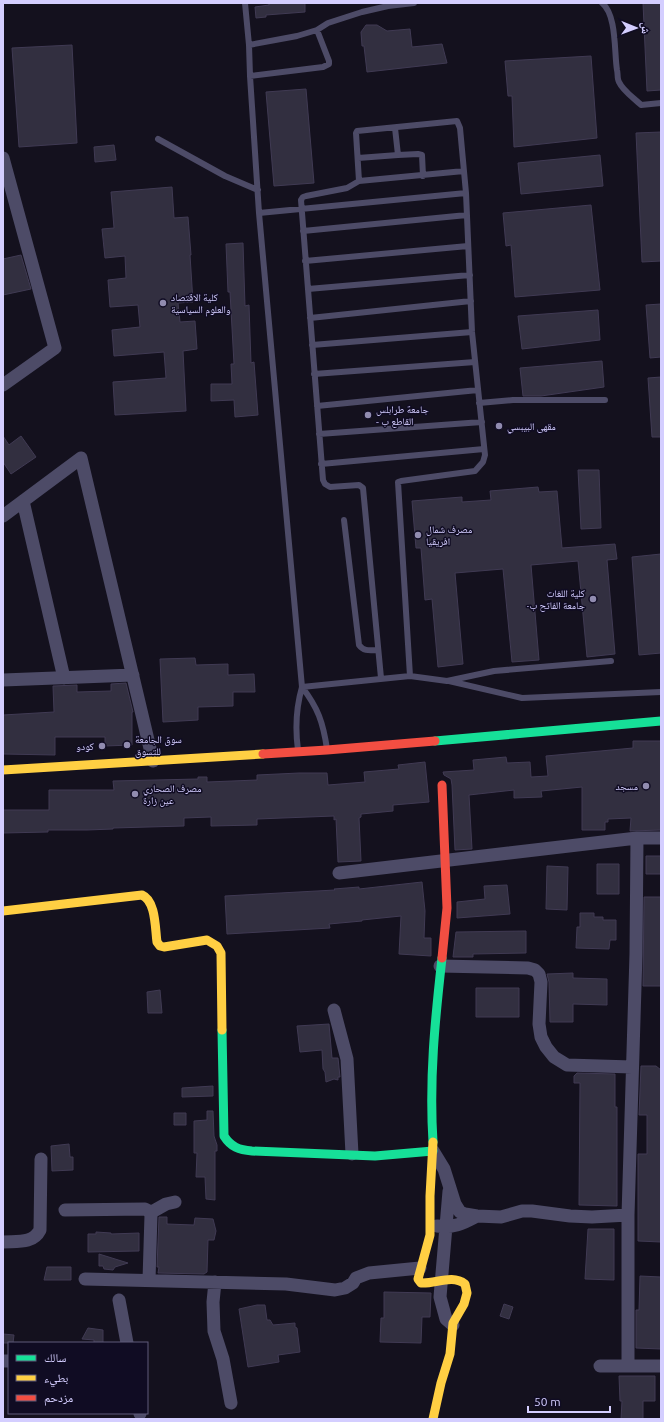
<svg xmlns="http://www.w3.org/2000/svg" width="664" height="1422" font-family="Ubuntu,'Noto Naskh Arabic',sans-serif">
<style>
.building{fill:#322f40;stroke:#403a53}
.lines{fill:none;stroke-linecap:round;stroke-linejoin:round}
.lane{stroke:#4d4b67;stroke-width:6}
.street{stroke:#4d4b67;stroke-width:13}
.fast{stroke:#16e098;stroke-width:9}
.slow{stroke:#ffcf43;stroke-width:9}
.jam{stroke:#f24e42;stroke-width:9}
.poi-dot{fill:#918cb0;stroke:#100c23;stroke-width:1.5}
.labels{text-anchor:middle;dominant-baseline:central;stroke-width:3;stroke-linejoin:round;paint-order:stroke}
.poi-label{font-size:10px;fill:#d4ceff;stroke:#100c23;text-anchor:start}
</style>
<rect width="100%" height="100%" fill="#14111e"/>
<path class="building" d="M269 3H305V12L266 15V17L256 18 255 7 269 5Z
M643 3H661V90L647 91Z
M366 25H377L387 31 410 29 412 47 442 44 447 63 367 72 364 46H362L361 32Z
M72 45 77 143 19 147 12 48Z
M591 56 597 138 514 147 512 96H508L505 61Z
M306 89 314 183 274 186 266 92Z
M661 132V261L642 262 636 133Z
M114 145 116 160 95 162 94 147Z
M600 155 603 186 521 194 518 163Z
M172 187 174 218 188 217 191 255H190L193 302 178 303 180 322 195 321 197 349 183 351 186 411 115 415 113 382 166 378 164 352 114 356 112 330 140 327 138 305 110 307 108 280 126 278 125 256 105 258 102 229 114 228 111 192Z
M591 205 600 290 515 297 511 245 506 246 503 213Z
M243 243 245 306 249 305 251 363 254 362 258 415 235 417 234 400 211 401V384H232L231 364H234L230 292H228L226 244Z
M21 255 31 289 3 295V259Z
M661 304V357L650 358 646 305Z
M598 310 600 340 522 349 518 316Z
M602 361 604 387 541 396H523L520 368Z
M661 377V437H652L648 378Z
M3 436 9 445 21 436 36 457 11 474 3 462Z
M578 470H599L601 528 581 529Z
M538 487 539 492 557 491 562 548 615 544 617 559 607 560 615 654 587 657 578 561 531 565 539 660 512 662 503 569 455 573 463 664 438 667 432 599 425 600 421 548H416L412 501 462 497V502L491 500 490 491Z
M661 554V653L639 655 632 557Z
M195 658 196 665 228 664V675L254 674 255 692H233V706L198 707V720L163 722 160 659Z
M126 683 133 712H132V745L105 746V737H55V755L3 754V715L54 712 53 686 77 685V692L111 691V684Z
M633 741H661V830L630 831 631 818 608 819V822H605V830H582V787L541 791 542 797 514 798V790L469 795 472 849 455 850 452 785 451 779 444 775 443 772 474 770 473 760 506 757 507 763 530 762 531 777 548 776 546 756 633 748Z
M425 762 429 802 393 805V811L361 814V817L359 818 361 861 338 862 336 819 334 820V816L257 819V825L211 826V817L184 818V826L113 828V829L87 830H48V832L3 833V810H49V790H114L113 781 198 779V777H207V782L257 780V775L299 773H327L328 785 365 782 364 772 399 769 398 765Z
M646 856H661V874H646Z
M597 864H619V894H597Z
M547 866 568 867 567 910 546 909Z
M422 882 425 911 424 938H431V956L399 954 401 916 362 920V921L329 924 330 928 227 934 225 896 335 890 334 889 359 887V889Z
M507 885 510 914 457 918V902L485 899 484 886Z
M644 897H661V986H643Z
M580 913H594V917H603V920H616V940H610L609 949 576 948 577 927H580Z
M526 931V953L473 954V957H453L456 932Z
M573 973V978L607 979V1005L573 1004V1022H550L549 982 547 974Z
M476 988H519V1017H476Z
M160 990 162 1013H148L147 992Z
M329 1024 332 1058H338L340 1077H338V1080L334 1079 326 1082 325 1072 323 1069 322 1050 300 1052 297 1026Z
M641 1066H656L661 1070V1242L638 1241V1154H647V1115H639Z
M577 1073 615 1074V1107H617V1206L579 1205 580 1083H574V1076Z
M213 1086V1096L182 1097V1088Z
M207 1111H213L214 1136 217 1145V1151H215V1200L206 1199 205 1177H196L197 1153H194V1121L207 1120Z
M174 1113H186V1125H174Z
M69 1144 70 1157H73V1170L52 1171 51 1146Z
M159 1217H167V1224L194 1225 195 1218 213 1219 216 1231 214 1240H208L207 1272 204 1274 158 1273 159 1267H157Z
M588 1229H614V1280L585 1279Z
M96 1232 111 1233V1234L139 1233V1251L88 1252V1234H96Z
M99 1254 128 1263 115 1267 113 1270 104 1269 103 1266H99Z
M47 1267H71V1280H44Z
M640 1276 661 1277V1349L636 1348V1310H639Z
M384 1292 431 1293 430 1317H422L421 1343 380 1342 381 1318H384Z
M504 1304 513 1307 509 1319 500 1316Z
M257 1305H265L267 1320H270L273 1325 295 1323V1327L297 1328 300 1352 278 1355 279 1362 248 1367 239 1309Z
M88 1328 103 1330V1343H94V1340L82 1339Z
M3 1334 14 1335 13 1343H3Z
M619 1376H655V1401H643V1419H621L622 1401H620Z"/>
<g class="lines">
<path class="lane" d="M245 3 249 45
M414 3 388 6 362 12 328 23 317 30 297 36 249 45 250 76 259 213 302 687 410 676 447 681 494 671 611 661
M602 3C617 15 614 52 617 70 618 73 617 79 619 82 623 91 634 98 641 105L661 103
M250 76 323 67 329 64V61L317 30
M395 128 398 155 418 154 422 155 423 176
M158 139 225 176 258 190
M358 158 398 155
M359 181 464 171
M259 213 466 193
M303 231 467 215
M305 261 468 246
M308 289 470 275
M310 318 471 301
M312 345 472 332
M314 374 475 362
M479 403 513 400H605
M317 406 478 390
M319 434 482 422
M321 464 484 449
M344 520 359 645C364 652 371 650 378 650
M381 678 363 488 359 485 330 487 325 484 323 480 301 200 303 197 306 196 347 188 359 181 356 133 357 131 457 121 460 128 466 193 472 332 485 455 483 462 475 471 401 481 398 482 410 676
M449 681 522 698 661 692
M302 687C318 708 323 722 327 749
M298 750C295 728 296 708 302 687"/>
<path class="street" d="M3 158 55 348 3 385
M23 501 64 678
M3 516 81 458 153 761
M3 680 133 675
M339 873 637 838H661
M440 966 528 968 535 970 539 974 541 982 539 1024 541 1037 546 1047 554 1057 567 1065 632 1067
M334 1010 347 1059 352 1154
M433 1151 444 1169 455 1204 460 1212 465 1214 477 1216 501 1217 522 1211H532L570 1216 592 1217 628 1215
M449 1191 440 1297 446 1319 453 1325
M65 1210 145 1209 149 1211 151 1215 149 1280
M150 1213 166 1204 175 1202
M437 1226C455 1228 462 1224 477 1216
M3 1242C17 1241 33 1244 40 1230L41 1159
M85 1279 286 1284 335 1290 345 1288 353 1283 356 1278 369 1273 420 1268
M215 1282 213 1302 214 1331 223 1359 231 1403
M119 1300 127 1343
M3 1361H9
M628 1365V1215L636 954 637 838
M600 1366H661
M140 1413V1414"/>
<path class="fast" d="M435 741 661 721
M222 1030 224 1136C231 1147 239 1150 252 1151L375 1156 433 1151
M433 1142C429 1079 435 1020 442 958"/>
<path class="slow" d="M3 770 263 754
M3 911 142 895C156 901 155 928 157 942L160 946 164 947 207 940 217 946 221 953 222 1030
M433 1142 430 1196V1235L418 1279 421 1283C436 1284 452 1274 465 1284L467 1293 464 1304 453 1323 450 1354 441 1383 433 1419"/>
<path class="jam" d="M263 754 327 750 435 741
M442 785 447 908 442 958"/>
</g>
<g class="poi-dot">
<circle cx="163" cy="303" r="4"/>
<circle cx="368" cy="415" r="4"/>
<circle cx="499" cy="426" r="4"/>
<circle cx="418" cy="535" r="4"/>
<circle cx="593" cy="599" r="4"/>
<circle cx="127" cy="745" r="4"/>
<circle cx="102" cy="746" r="4"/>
<circle cx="646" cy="786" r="4"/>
<circle cx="135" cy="794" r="4"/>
</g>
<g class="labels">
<g class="poi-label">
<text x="171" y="297">كلية الاقتصاد<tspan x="171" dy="12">والعلوم السياسية</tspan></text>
<text x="376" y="409">جامعة طرابلس<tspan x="376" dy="12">- القاطع ب</tspan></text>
<text x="507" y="426">مقهى البيبسي</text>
<text x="426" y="529">مصرف شمال<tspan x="426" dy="12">افريقيا</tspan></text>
<text x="585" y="593" text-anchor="end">كلية اللغات<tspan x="585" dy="12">-جامعة الفاتح ب</tspan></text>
<text x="135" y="739">سوق الجامعة<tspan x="135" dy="12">للتسوق</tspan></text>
<text x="94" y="746" text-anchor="end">كودو</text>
<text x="638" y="786" text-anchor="end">مسجد</text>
<text x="143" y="788">مصرف الصحاري<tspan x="143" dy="12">عين زارة</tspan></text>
</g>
</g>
<rect width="664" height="1422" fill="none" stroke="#d4ceff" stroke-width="8"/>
<rect x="8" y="1342" width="140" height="72" fill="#100c23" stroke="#5e5a7b"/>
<rect x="16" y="1355" width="20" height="6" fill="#16e098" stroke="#5e5a7b"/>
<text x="44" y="1362" font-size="12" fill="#d4ceff">سالك</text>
<rect x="16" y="1375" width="20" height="6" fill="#ffcf43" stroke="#5e5a7b"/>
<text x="44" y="1382" font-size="12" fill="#d4ceff">بطيء</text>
<rect x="16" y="1395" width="20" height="6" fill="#f24e42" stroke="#5e5a7b"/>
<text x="44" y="1402" font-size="12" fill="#d4ceff">مزدحم</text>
<g transform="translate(636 28) rotate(91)" stroke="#100c23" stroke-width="3" paint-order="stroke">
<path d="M0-3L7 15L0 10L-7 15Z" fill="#d4ceff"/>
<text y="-6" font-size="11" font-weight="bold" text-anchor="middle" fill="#d4ceff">ش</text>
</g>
<path d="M528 1406v6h82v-6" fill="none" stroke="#d4ceff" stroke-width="2"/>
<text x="534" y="1406" font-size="12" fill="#d4ceff" stroke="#100c23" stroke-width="3" paint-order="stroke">50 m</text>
</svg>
